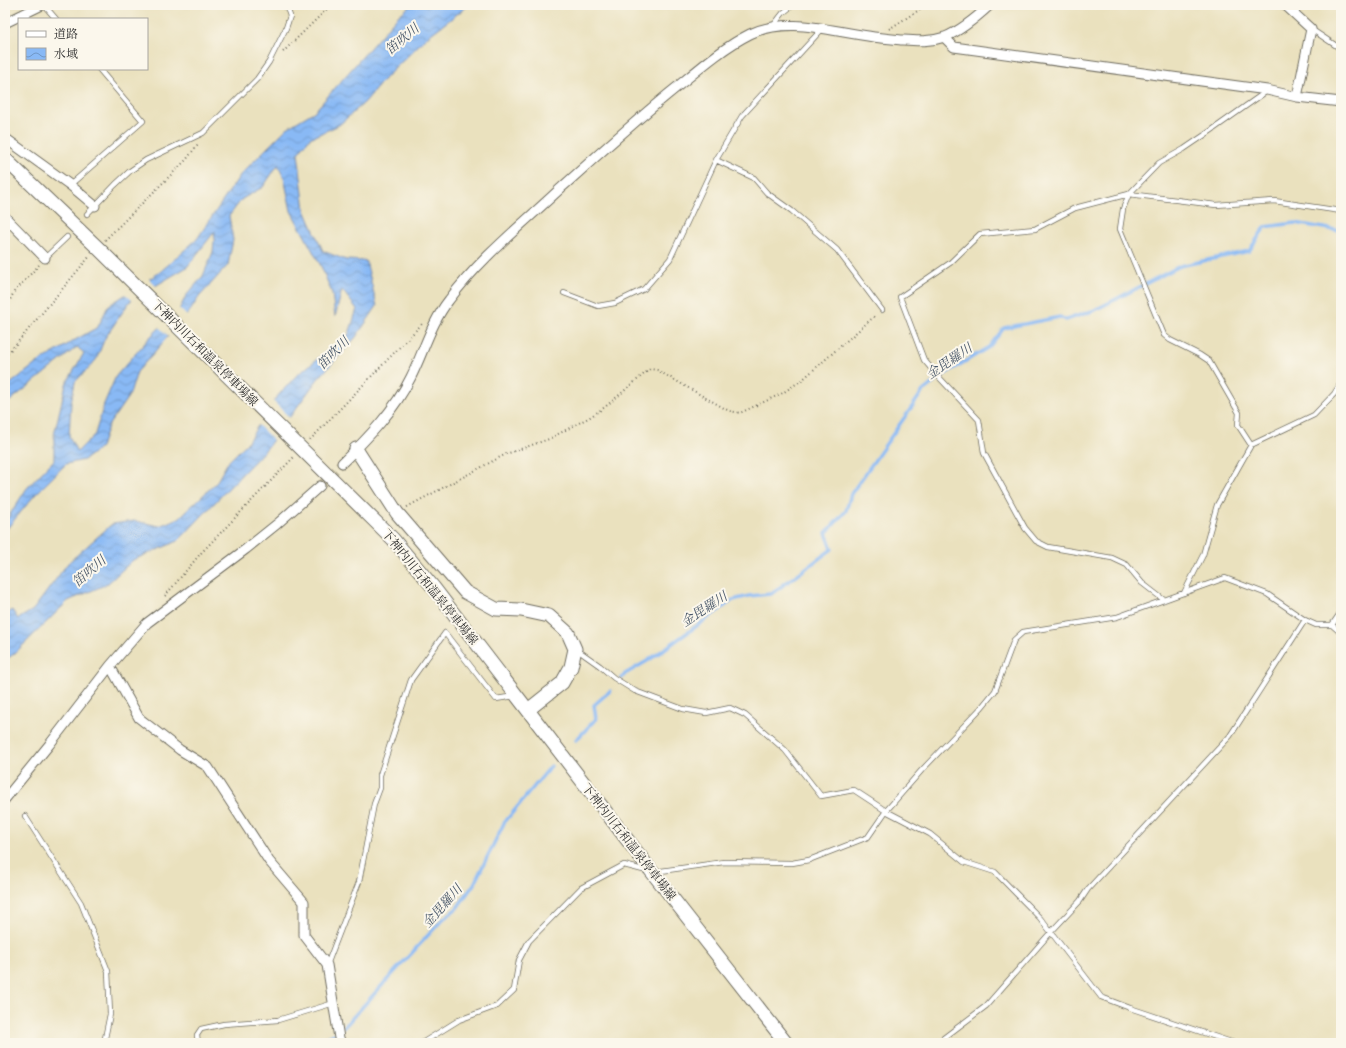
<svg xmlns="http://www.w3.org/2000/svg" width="1346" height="1048" font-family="Alegreya,'Noto Serif JP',serif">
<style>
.water{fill:url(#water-waves);stroke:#5a7290;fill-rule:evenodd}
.pier{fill:#eae1be}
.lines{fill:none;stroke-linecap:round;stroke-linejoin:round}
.stream{stroke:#89b9f5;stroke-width:3.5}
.minor-tunnel{stroke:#c4bda1;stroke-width:9;stroke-dasharray:9 4.5;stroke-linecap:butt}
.service-casing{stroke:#6e6b5e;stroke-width:6}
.minor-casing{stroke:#6e6b5e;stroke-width:11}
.secondary-casing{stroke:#6e6b5e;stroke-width:15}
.path{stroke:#6e6b5e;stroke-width:2;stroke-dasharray:1 3;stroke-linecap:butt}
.service{stroke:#fff;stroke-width:4.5}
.minor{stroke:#fff;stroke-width:9}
.secondary{stroke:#fff;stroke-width:13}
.labels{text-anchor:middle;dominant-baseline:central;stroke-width:4;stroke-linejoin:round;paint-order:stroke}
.street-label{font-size:12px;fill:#2b2b2b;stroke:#fbf7ec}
.water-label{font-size:13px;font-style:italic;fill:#475668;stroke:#fbf7ec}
</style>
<defs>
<pattern id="water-waves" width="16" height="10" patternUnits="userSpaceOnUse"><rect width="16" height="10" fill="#89b9f5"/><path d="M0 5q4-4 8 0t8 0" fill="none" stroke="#7097c7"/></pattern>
</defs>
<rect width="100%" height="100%" fill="#fbf7ec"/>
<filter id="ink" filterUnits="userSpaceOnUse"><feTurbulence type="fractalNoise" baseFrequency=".025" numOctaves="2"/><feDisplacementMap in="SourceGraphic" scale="8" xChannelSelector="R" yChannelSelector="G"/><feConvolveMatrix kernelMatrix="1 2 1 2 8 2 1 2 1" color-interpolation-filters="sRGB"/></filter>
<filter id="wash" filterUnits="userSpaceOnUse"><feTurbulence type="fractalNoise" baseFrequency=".012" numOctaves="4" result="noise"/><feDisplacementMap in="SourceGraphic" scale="16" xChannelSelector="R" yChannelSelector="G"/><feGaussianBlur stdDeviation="0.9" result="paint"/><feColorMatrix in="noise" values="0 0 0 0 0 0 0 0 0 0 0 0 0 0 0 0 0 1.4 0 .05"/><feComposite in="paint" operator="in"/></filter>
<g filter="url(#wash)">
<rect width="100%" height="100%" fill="#eae1be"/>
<path class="water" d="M411 5H469L427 37 385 78 365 102 339 125 310 138 298 153 305 210 323 251 346 260 366 261 377 306 356 337 317 380 267 448 178 541 133 560 107 584 68 601 14 654 5 660V616L12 610 18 619 33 610 68 563 112 524 135 521 159 526 179 518 216 483 228 462 247 443 275 399 296 376 349 334 357 309 342 290 335 317 332 293 321 266 291 211 284 177 278 165 263 187 242 199 229 216 233 240 228 265 199 297 190 311 137 372 130 394 108 426 101 447 84 460 66 464 34 496 5 531V522L27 488 54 460V435L66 384 84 353 77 347 5 405V391L10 384 37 363 75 340 98 327 108 306 160 272 197 239 241 174 287 128 315 111 397 17ZM215 231 213 252 203 276 186 296 180 308 151 336 116 376 104 404 95 434 77 452 69 436 71 403 75 382 96 360 105 338 130 301 187 267Z"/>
<path class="pier" d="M148 278 157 287 133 301 124 293Z
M178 307 188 317 170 338 158 326Z
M272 400 291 419 274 441 257 424Z"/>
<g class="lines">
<path class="stream" d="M622 678 625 674 649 660 733 600 749 596 771 594 832 549 826 533 846 511 851 494 923 391 943 375 989 347 1004 328 1060 317 1066 320 1095 310 1180 266 1249 251 1265 227 1295 223 1341 231
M576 740 596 719 594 705 610 691
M344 1027 442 920 457 908 474 884 504 823 551 766
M315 1043 334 1034"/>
</g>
</g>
<g filter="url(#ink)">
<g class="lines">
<path class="minor-tunnel" d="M320 486 342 463"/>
<g class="service-casing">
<path id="service" d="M44 5 56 19
M773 26 783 13 793 5
M1311 29 1341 49
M716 160 754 178 767 193 792 211 837 250 882 310
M70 185 143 121 99 69
M87 214 115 185 130 171 146 160 203 133 257 79 269 62 286 28 290 16 286 5
M45 258 67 237
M564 293 598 306 615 303 644 289 670 259 716 160 742 116 823 28
M1251 445 1238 425 1239 413 1209 361 1200 355 1170 340 1164 335 1120 229 1123 209 1129 194 1159 163 1184 149 1212 130 1267 91
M1184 593 1203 555 1217 505 1251 445 1314 415 1334 394 1341 383
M1164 600 1142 583 1127 565 1112 558 1048 547 1036 541 1025 528 984 453 979 420 936 374 924 360 900 297 950 263 980 234 1035 229 1075 208 1129 194 1216 205 1274 201 1341 211
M1332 625 1341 612
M576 649 600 666 614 678 635 691 683 709 706 713 730 708 745 715 785 750 821 796 854 790 886 811 930 834 964 862 995 872 1040 918 1101 997 1130 1008 1234 1043
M25 816 81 903 108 971 110 1014 104 1043
M654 872 724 862 792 863 809 860 868 837 886 811 921 771 981 708 995 691 1014 640 1023 632 1117 617 1225 578 1267 594 1305 620 1316 625H1332L1341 633
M327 965 359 882 374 804 380 788V775L411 680 445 633 496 699 515 696
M198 1043 197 1035 201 1029 224 1024 278 1020 334 1003
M422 1043 459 1020 497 1006 514 990 519 960 529 941 581 888 624 865 647 871
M937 1043 986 1006 1051 932 1080 901 1088 889 1230 736 1305 620"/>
</g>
<g class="minor-casing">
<path id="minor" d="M1285 5 1311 29 1297 97
M5 23 42 5
M944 37 954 47 1267 90 1297 97 1341 102
M5 138 70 185 95 206
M5 217 45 258
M342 463C368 438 395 410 411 377 424 351 431 323 449 300 480 258 523 224 561 188 599 154 637 119 677 87 700 68 724 47 750 34 788 16 829 31 868 36 879 38 891 39 902 40 917 41 930 42 945 37 962 30 976 18 990 5
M110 666 139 718 180 750 208 767 269 861 304 902V935L327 965 339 1038 341 1043
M5 799 49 745 110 666 147 623 246 549 277 524 320 486"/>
</g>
<g class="secondary-casing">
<path id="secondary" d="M5 159 98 248 393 539 434 588 652 872 786 1043
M356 449 397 513 465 592 496 609 521 610 549 616 568 633 575 649 571 667 562 683 528 710"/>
</g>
<path class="path" d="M889 29 927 5
M283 52 331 5
M105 240 186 160 198 144
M5 310 14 292 39 265
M5 356 17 343 90 256
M310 440 422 324
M407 507 506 454 549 439 590 417 605 407 650 369 657 370 729 411 740 413 781 394 802 380 876 315
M165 596 201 553 294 457"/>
<use href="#service" class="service"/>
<use href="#minor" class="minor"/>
<use href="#secondary" class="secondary"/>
</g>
</g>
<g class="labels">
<g class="street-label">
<text transform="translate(205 353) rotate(45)">下神内川石和温泉停車場線</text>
<text transform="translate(430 587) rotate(51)">下神内川石和温泉停車場線</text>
<text transform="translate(629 842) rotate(52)">下神内川石和温泉停車場線</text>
</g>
<g class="water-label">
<text transform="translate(402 39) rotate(-40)">笛吹川</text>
<text transform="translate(333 353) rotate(-45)">笛吹川</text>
<text transform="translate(949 361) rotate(-34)">金毘羅川</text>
<text transform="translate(89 571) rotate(-41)">笛吹川</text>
<text transform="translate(704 609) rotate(-33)">金毘羅川</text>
<text transform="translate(442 906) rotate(-48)">金毘羅川</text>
</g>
</g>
<rect width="1346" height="1048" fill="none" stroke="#fbf7ec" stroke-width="20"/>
<rect x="18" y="18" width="130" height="52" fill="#fbf7ec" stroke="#a8a59f"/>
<rect x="26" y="31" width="20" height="6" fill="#ffffff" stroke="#a8a59f"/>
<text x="54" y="38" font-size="12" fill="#2b2b2b">道路</text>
<rect x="26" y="48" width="20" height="12" fill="url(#water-waves)" stroke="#a8a59f"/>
<text x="54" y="58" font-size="12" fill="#2b2b2b">水域</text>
</svg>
